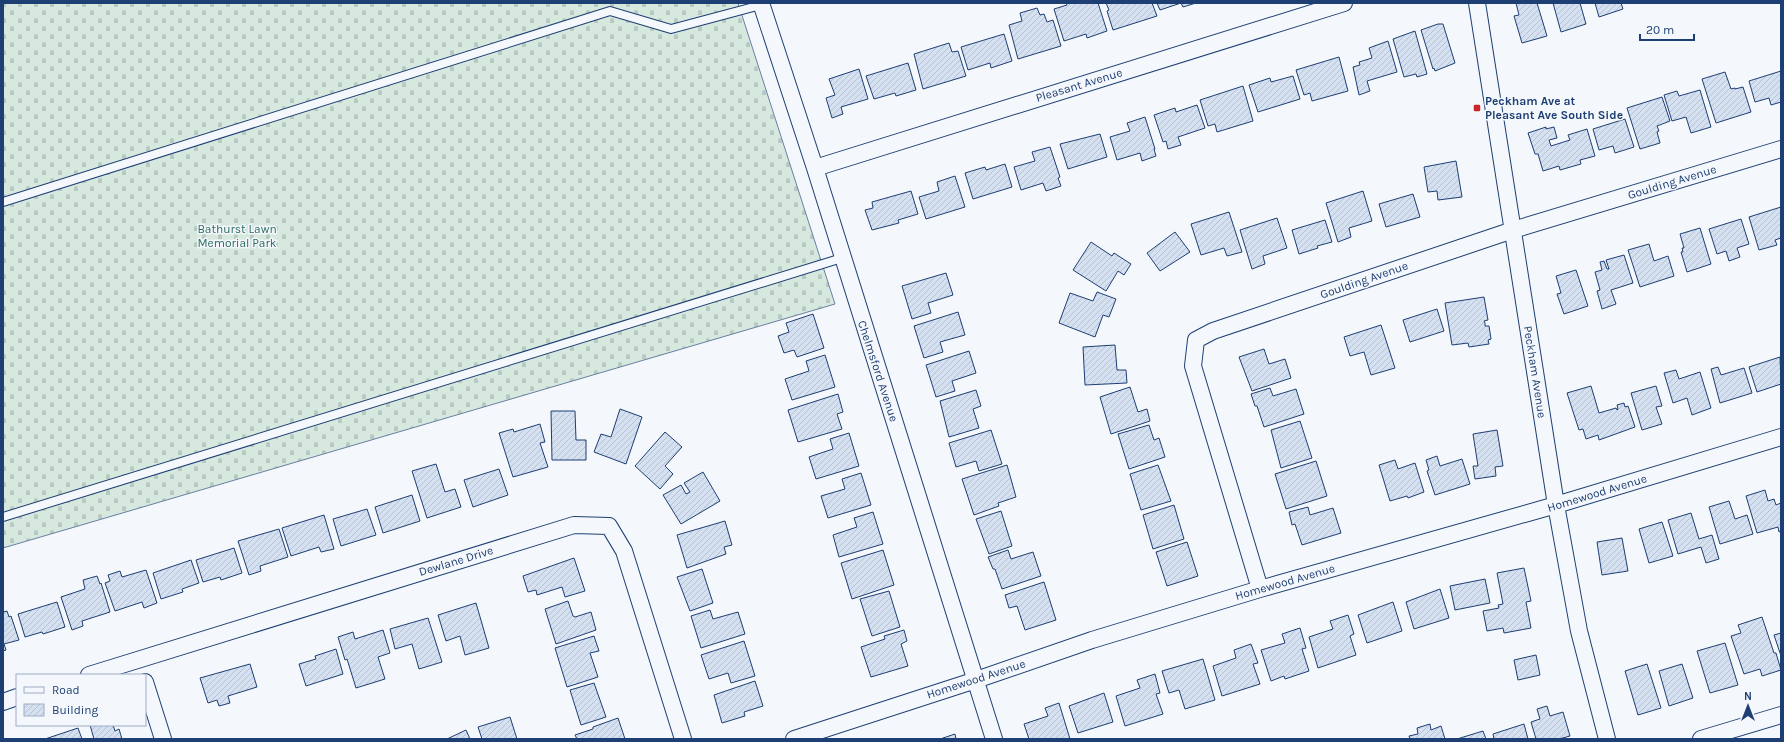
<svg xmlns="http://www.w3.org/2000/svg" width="1784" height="742" font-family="Karla,sans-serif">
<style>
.cemetery{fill:url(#cemetery-stones);stroke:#687fa3}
.building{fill:url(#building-hatch);stroke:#1d3f73}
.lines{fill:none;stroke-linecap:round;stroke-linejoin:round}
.service-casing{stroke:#1d3f73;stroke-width:10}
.minor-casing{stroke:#1d3f73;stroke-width:18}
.service{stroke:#f4f7fb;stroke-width:8}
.minor{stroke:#f4f7fb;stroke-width:16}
.poi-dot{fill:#c62828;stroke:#f4f7fb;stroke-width:1.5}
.labels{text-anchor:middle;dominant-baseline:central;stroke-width:3;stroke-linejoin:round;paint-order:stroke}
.street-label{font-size:12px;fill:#1d3f73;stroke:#f4f7fb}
.poi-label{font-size:12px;font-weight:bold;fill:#1d3f73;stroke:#f4f7fb;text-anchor:start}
.park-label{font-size:12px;fill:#2c6c60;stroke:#f4f7fb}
</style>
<defs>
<pattern id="cemetery-stones" width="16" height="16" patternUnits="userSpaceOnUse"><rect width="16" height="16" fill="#d7e8df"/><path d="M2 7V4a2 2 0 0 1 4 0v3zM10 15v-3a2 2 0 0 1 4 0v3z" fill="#b8c8c3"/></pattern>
<pattern id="building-hatch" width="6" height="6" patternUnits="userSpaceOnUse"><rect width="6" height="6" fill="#d5e0f0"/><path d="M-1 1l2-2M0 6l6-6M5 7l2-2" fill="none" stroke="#b6c1d1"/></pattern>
</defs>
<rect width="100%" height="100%" fill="#f4f7fb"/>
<path class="cemetery" d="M3 3H738L835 304 3 548Z"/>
<path class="building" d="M1066 3H1098L1107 31 1087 38 1086 34 1064 41 1054 9 1067 5Z
M1106 3H1152L1157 16 1113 30 1107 11 1109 10Z
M1157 3H1181L1160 10Z
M1181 3H1196L1183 7Z
M1516 3H1537L1547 36 1522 43 1514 16 1519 15Z
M1553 3H1580L1586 24 1561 32Z
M1595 3H1621L1623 9 1599 17Z
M1037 8 1040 15 1044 14 1047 22 1053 20 1061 46 1018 59 1009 25 1022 21 1020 13Z
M1438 24H1443L1455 63 1435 71 1434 68 1433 69 1421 30Z
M1415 31 1427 74 1417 77 1416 74 1404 77 1393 39Z
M1004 34 1012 61 991 68 990 63 968 70 961 47Z
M1388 41 1397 72 1367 81 1370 91 1359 95 1353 67 1360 65 1359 62 1372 58 1369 48Z
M949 43 952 52 958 51 966 76 923 89 914 54Z
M1339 57 1348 91 1312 101 1310 93 1304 95 1296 70Z
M908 63 916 90 896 96 895 93 874 99 866 76Z
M859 69 868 99 841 107 843 114 832 118 826 98 835 95 829 79Z
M1781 71V102L1771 105 1769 98 1755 102 1749 81Z
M1725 72 1731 89 1735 88V89L1743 87 1751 112 1716 123 1702 79Z
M1293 76 1300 99 1258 112 1249 85 1270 78 1271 82Z
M1243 86 1253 121 1217 132 1215 124 1208 126 1200 100Z
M1700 90 1711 127 1691 133 1686 117 1672 121 1664 95 1677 91 1679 96Z
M1662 97 1670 121 1657 126 1659 131 1657 132 1660 143 1640 149 1627 108Z
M1197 105 1205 128 1178 137 1181 145 1168 149 1166 141 1163 142 1154 115 1175 108 1176 112Z
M1145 117 1155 149H1154L1156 156 1142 161 1140 153 1117 160 1110 137 1130 131 1127 123Z
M1625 119 1634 147 1615 153 1613 146 1599 150 1593 129Z
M1546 127V129L1554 127 1557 138 1549 140 1551 146 1570 140 1568 135 1587 129 1595 156 1580 160 1581 164 1560 170 1559 166 1543 171 1538 154H1535L1528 133Z
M1100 134 1107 157 1068 169 1060 144Z
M1050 147 1060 177 1058 178 1061 186 1046 191 1043 183 1021 190 1014 167 1035 161 1032 152Z
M1456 161 1462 197 1438 200 1437 191 1428 192 1424 167Z
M1005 164 1012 187 973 199 965 173 985 167 986 170Z
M955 176 965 207 926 219 919 197 939 191 937 182Z
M911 191 918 214 898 220 899 223 872 230 865 210 873 208 872 202Z
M1363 191 1372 221 1349 228 1351 237 1338 242 1326 203Z
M1413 194 1420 217 1386 227 1379 204Z
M1781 207V238L1775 240 1777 245 1759 250 1749 217Z
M1229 212 1242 252 1227 256 1224 248 1201 255 1191 224Z
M1277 218 1287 248 1263 256 1265 264 1252 269 1240 230Z
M1741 219 1749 244 1737 248 1740 257 1729 261 1726 251 1717 254 1709 229Z
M1325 220 1332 242 1317 246 1318 248 1299 254 1292 230Z
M1700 228 1711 264 1687 272 1681 252H1683L1682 248H1684L1680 234Z
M1175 232 1190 252 1160 271 1147 253Z
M1091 242 1112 256 1114 253 1131 264 1124 275 1118 271 1106 291 1073 270Z
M1649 244 1654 261 1668 256 1674 276 1640 287 1628 250Z
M1624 255 1633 283 1611 290 1616 304 1602 309 1597 291 1600 290 1595 272 1602 270 1600 262 1604 261 1607 269H1609L1606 260Z
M1576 270 1588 306 1564 314 1557 294 1561 293 1556 276Z
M946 273 953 295 928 303 931 313 912 319 902 286Z
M1097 292 1116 299 1109 317 1103 315 1095 337 1059 323 1070 293 1093 301Z
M1484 297 1488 320 1484 321 1485 323V326H1489L1491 339 1488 340 1489 344 1469 347 1468 343 1452 345 1445 303Z
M1437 309 1444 331 1410 342 1403 320Z
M958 312 965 335 940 342 943 352 924 358 914 326Z
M813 314 824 348 797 357 794 350 784 353 778 336 789 332 786 323Z
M1381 325 1395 368 1371 375 1364 352 1350 356 1344 337Z
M1115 345 1117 370H1126L1127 383 1085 385 1083 347Z
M1264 349 1269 364 1285 359 1291 378 1252 391 1239 357Z
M969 351 976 373 952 381 955 391 936 397 926 365Z
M825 355 835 387 792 400 785 379 809 371 806 361Z
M1780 357 1781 384 1757 392 1749 367Z
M1718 367 1721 375 1744 368 1752 393 1720 403 1711 369Z
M1676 370 1679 379 1700 372 1711 408 1692 415 1687 398 1673 403 1664 373Z
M1591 386 1599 413 1616 408 1617 410 1618 409 1617 405 1624 403 1625 407 1628 406 1635 427 1599 440 1598 435 1586 439 1583 429 1579 430 1567 393Z
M1656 386 1662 406 1656 407 1662 424 1642 430 1631 393Z
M1130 387 1138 412 1147 409 1150 421 1111 434 1100 397Z
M1270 388 1273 396 1296 389 1304 414 1264 427 1257 406H1255L1251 394Z
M976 390 981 406 973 409 979 428 949 437 940 401Z
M838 394 843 412 837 414 842 429 798 442 788 410Z
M620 409 642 417 626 464 594 452 601 434 611 437Z
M551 411H575L576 440H586V460H552Z
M1300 421 1312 458 1281 468 1271 430Z
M540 424 545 442 540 443 548 467 513 477 499 433 513 429 514 432Z
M1149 425 1154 440 1159 438 1165 457 1129 469 1118 434Z
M991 430 1002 464 979 471 976 461 956 467 949 443Z
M1497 430 1503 466 1495 467 1496 476 1475 479 1473 466H1478L1473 434Z
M665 432 682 447 665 466 673 474 660 489 635 466Z
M849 433 859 466 816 479 809 457 833 449 830 439Z
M1437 456 1440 466 1462 459 1470 484 1435 495 1427 471 1429 470 1426 460Z
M1395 460 1398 469 1415 463 1424 492 1408 498 1407 496 1390 501 1379 465Z
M1316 461 1327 496 1286 509 1275 474Z
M436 464 445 492 455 489 461 507 427 518 412 471Z
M1007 465 1016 497 998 503 999 506 974 515 962 479Z
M1158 465 1171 501 1141 510 1130 474Z
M499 469 508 495 473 507 464 480Z
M703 472 720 501 681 524 663 495 681 485 686 494 690 492 684 483Z
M861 473 871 505 828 518 821 496 845 489 842 479Z
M1765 490 1768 501 1774 499 1776 505 1781 503V531L1779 532 1778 527 1757 533 1746 496Z
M412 495 420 521 383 533 375 507Z
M1729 501 1735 519 1747 515 1753 534 1720 544 1709 507Z
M1174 505 1184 539 1153 549 1143 515Z
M1308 507 1310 515 1333 508 1341 533 1302 545 1295 524 1292 525 1289 512Z
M367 509 376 535 341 546 333 519Z
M1001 511 1012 546 989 554 976 519Z
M873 512 883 544 839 557 833 535 857 527 854 518Z
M1691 513 1699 539 1712 535 1719 559 1706 563 1701 547 1678 554 1668 520Z
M324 515 334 549 321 552 319 547 291 556 282 528Z
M725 521 732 545 724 547 726 554 687 568 677 535Z
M1662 522 1673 556 1649 563 1639 529Z
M279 529 288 557 260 566 261 571 249 575 238 541Z
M1622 538 1628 571 1602 575 1597 542Z
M1187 542 1198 576 1167 586 1156 552Z
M234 548 242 573 221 580 220 577 203 582 196 560Z
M883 550 894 585 852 599 841 563Z
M1008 550 1011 559 1033 552 1041 576 1002 589 995 569H993L988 557Z
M574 558 585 591 565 597 562 587 537 595 536 590 528 592 523 576Z
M191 560 199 583 182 589 183 592 161 599 153 573Z
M1524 568 1531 601 1526 602 1531 628 1504 633 1503 628 1487 631 1483 611 1499 608 1498 605 1503 604 1497 573Z
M702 569 713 603 690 611 677 577Z
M146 570 157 603 144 608 142 602 115 611 105 583 110 581 108 575 120 571 122 577Z
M97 576 100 584 101 583 110 612 82 621 83 626 72 630 61 597 85 589 83 580Z
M1485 579 1490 603 1455 610 1450 586Z
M1044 582 1056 620 1025 630 1017 606 1009 608 1005 595Z
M1440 589 1449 618 1414 629 1406 602Z
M889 591 900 627 872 636 860 599Z
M568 601 573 616 575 617 591 612 596 630 556 644 545 609Z
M57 602 65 627 43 634 42 632 25 637 18 614Z
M1393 602 1402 631 1367 643 1358 615Z
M476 603 489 648 465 655 460 636 446 641 438 615Z
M710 610 713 619 738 612 745 634 701 648 691 616Z
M7 611 9 617 11 616 19 640 4 644 6 650 3 651V612Z
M1348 615 1354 634 1350 636 1356 655 1318 668 1309 637 1333 629 1330 621Z
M1762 617 1774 653H1776L1781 670 1762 676 1760 669 1744 674 1731 636 1741 633 1738 625Z
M428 618 442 662 419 669 412 644 395 649 390 629Z
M1300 628 1306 648 1302 649 1309 671 1285 679 1284 676 1271 681 1261 650 1285 643 1282 634Z
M383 630 390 653 378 657 385 679 356 688 347 659 345 660 338 637 353 632 355 639Z
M904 630 907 641 901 644 908 666 871 677 861 647 885 639 884 636Z
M1781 633V656L1774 635Z
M594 636 599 651 590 653 598 677 567 687 555 648Z
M744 641 755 676 731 683 728 673 709 679 701 655Z
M1725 643 1738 685 1710 693 1697 651Z
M1251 644 1258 663 1253 664 1260 684 1222 696 1213 666 1236 658 1234 650Z
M336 649 343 674 306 686 299 664 316 659 315 656Z
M1536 655 1540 675 1518 680 1514 660Z
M1203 659 1215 700 1185 709 1179 690 1169 693 1162 671Z
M250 664 257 687 228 696 230 703 219 706 217 700 208 703 200 678Z
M1647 664 1661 708 1638 715 1625 671Z
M1682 664 1693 698 1669 706 1659 671Z
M1155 674 1160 693 1156 694 1163 714 1125 726 1116 696 1140 688 1137 680Z
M755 681 763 706 744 712 745 716 722 723 714 695Z
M594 683 606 717 581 725 570 690Z
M1104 693 1113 722 1078 733 1069 706Z
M1059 703 1070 739H1029L1024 724 1048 716 1045 708Z
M1547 706 1550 716 1563 712 1570 736 1559 739H1536L1531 722 1540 719 1537 709Z
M510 717 517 739H482L478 727Z
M618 718 625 739H577L575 735 593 729V727Z
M1430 724 1431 730 1441 726 1445 739H1410L1409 736 1418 734 1417 728Z
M1524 724 1528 739H1494L1493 734Z
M90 725H113L115 731 119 729 122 739H94Z
M78 728 82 739H45Z
M466 730 470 739H447Z
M1483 731 1486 739H1457Z
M955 734 956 739H940Z"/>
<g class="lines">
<g class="service-casing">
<path id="service" d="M3 202 610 11 671 29 761 5
M3 517 842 258"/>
</g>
<g class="minor-casing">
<path id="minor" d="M761 3 815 168 994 739
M1477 3 1556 505 1579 631 1607 739
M815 168 1344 3
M1260 589 1193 366 1196 340 1213 331 1513 230 1781 149
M89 675 574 525 609 526 624 551 683 739
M145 682 163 739
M3 702 17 697
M794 739 976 680 1092 640 1260 589 1556 505 1781 437
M1701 739 1781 715"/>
</g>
<use href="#service" class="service"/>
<use href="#minor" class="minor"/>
</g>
<rect class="poi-dot" x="1473" y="104" width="8" height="8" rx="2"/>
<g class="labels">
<g class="street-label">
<text transform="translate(1079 85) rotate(-17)">Pleasant Avenue</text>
<text transform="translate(1672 182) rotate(-17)">Goulding Avenue</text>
<text transform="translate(1364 280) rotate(-19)">Goulding Avenue</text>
<text transform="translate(878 371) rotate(72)">Chelmsford Avenue</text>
<text transform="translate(1535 372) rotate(81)">Peckham Avenue</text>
<text transform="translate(1597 493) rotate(-17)">Homewood Avenue</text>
<text transform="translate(456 561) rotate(-17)">Dewlane Drive</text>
<text transform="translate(1285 582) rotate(-16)">Homewood Avenue</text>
<text transform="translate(976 679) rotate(-18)">Homewood Avenue</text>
</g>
<g class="poi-label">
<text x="1485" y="101">Peckham Ave at<tspan x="1485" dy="14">Pleasant Ave South Side</tspan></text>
</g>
<g class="park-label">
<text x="237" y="229">Bathurst Lawn<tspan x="237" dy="14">Memorial Park</tspan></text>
</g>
</g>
<rect width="1784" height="742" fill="none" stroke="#1d3f73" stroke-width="8"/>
<rect x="16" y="674" width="130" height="52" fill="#f4f7fb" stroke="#9eadc5"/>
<rect x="24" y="687" width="20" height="6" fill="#f4f7fb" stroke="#9eadc5"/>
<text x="52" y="694" font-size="12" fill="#1d3f73">Road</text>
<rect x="24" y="704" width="20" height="12" fill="url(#building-hatch)" stroke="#9eadc5"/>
<text x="52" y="714" font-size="12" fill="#1d3f73">Building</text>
<g transform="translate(1748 706)" stroke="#f4f7fb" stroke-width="3" paint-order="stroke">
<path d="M0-3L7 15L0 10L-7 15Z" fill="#1d3f73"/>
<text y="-6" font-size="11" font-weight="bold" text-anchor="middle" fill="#1d3f73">N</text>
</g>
<path d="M1640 34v6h54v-6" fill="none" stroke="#1d3f73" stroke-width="2"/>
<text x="1646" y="34" font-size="12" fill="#1d3f73" stroke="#f4f7fb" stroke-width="3" paint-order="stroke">20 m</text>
</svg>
